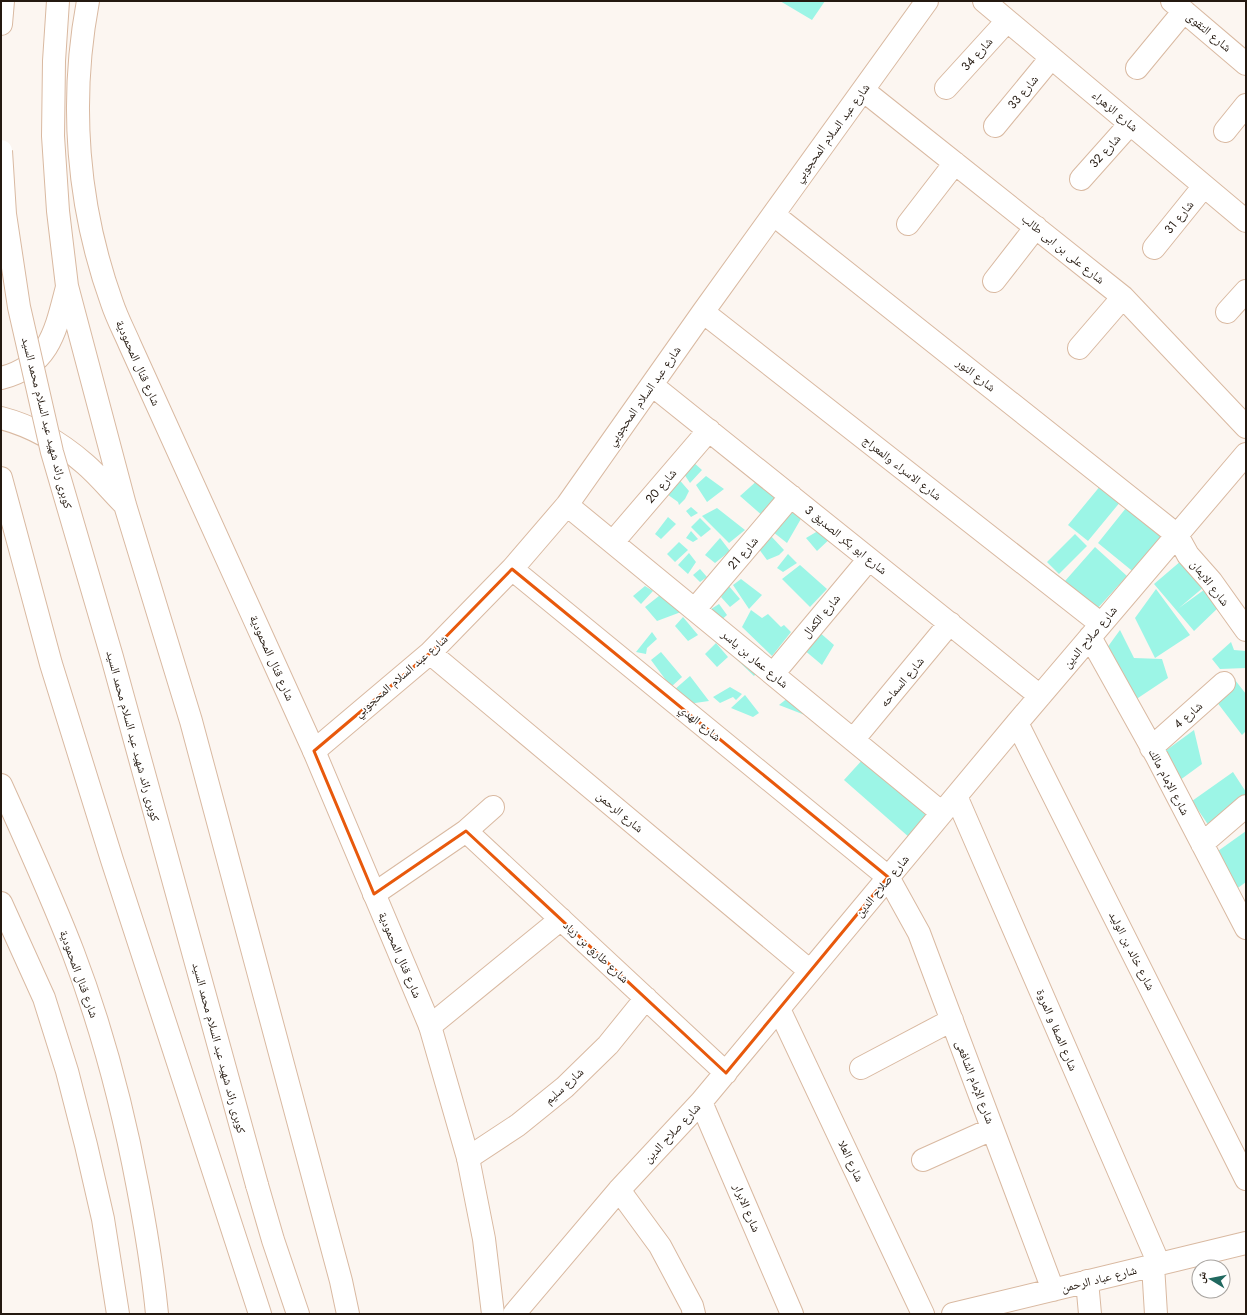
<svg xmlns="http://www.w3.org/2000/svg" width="1247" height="1315" font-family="Jost,'Noto Naskh Arabic',sans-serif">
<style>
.building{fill:#9cf5e6}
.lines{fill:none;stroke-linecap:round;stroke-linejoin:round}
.street-casing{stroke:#d9b9a1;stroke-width:24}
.secondary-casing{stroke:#d9b9a1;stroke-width:24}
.street{stroke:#fff;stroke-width:22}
.secondary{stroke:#fff;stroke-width:22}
.secondary-bridge-casing{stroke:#d9b9a1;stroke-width:24;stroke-linecap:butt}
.secondary-bridge{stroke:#fff;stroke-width:22}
.marked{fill:none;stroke:#e8590c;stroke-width:3;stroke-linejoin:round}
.labels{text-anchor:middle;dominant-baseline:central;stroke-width:3.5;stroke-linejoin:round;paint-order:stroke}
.street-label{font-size:12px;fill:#241910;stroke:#fff}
</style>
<rect width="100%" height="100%" fill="#fcf6f1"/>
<path class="building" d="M780 1H825L812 20Z
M692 461 702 470 690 483 682 471Z
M706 476 724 489 707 502 696 485Z
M677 477 689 491 685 499 679 505 678 502 664 492Z
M759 479 781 496 764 517 740 496Z
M1101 485 1121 501 1088 541 1068 525Z
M1130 503 1168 534 1136 574 1098 543Z
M691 507 698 513 691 517 686 511Z
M717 508 745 530 729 543 702 516Z
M793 509 802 517 787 543 773 532Z
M668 517 676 524 661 539 655 534Z
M700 518 711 529 701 537 691 527Z
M823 528 834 535 817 551 806 538Z
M691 531 698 539 693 542 686 538Z
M1075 534 1087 546 1059 574 1047 562Z
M771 536 784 550 779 555 767 560 756 545Z
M720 538 730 551 715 563 705 555Z
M679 542 688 550 675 562 667 554Z
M1095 547 1127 576 1096 610 1065 581Z
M689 553 696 562 688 574 678 565Z
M788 554 797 563 783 572 777 568Z
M1188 555 1211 581 1179 608 1208 587 1220 606 1194 631 1154 584Z
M800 565 827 589 810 607 782 579Z
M700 569 707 577 700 582 693 575Z
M741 579 762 595 749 609 733 585Z
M728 585 740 599 730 607 721 597Z
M645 586 653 591 641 604 633 596Z
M1156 589 1190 635 1155 658 1135 618Z
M664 592 681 612 657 621 645 607Z
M719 604 727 615 719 622 708 611Z
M751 610 762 618 768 614 781 627 784 625 791 632 772 656 742 627Z
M683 617 698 635 688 641 675 626Z
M1120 630 1134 658 1162 659 1168 678 1135 700 1104 652Z
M818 631 834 645 822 665 803 649Z
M652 632 657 639 647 648 646 654 636 652Z
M1231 642 1234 650 1246 651V668L1220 669 1212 659Z
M716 643 728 657 717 667 705 654Z
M737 650 760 669 754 676 731 654Z
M661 652 682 677 671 687 651 660Z
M690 676 709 701 688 704 674 690Z
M1235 680 1246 694V731L1242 735 1213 697Z
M730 687 742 694 736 700 733 697 720 703 713 697Z
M745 695 759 713 753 717 731 708Z
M789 697 810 717 779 705Z
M1194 730 1202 764 1176 783 1157 757Z
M864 758 929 816 910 838 844 780Z
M1233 772 1246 792V805L1211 829 1192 801Z
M1246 831V882L1235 890 1211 856Z"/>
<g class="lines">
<g class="street-casing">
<path id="street" d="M984 1 1246 221
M1172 1 1246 64
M1137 68 1184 11
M946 88 1007 21
M863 90 1123 297 1246 427
M995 126 1051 58
M1225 131 1246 105
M1081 179 1130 124
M774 215 1177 535 1188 555 1211 581 1246 630
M908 224 955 163
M1154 248 1204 186
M994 281 1036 227
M703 312 1101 624
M1227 312 1246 291
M1079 348 1123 297
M652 385 1040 696
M567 505 942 813
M613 542 709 430
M512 569 888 877 919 933 1053 1290
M695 609 791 496
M1090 637 1157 757 1246 928
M430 653 810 971
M773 674 869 559
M1017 723 1246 1179
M853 740 950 623
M1151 748 1224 683
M314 751 430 653 512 569 567 505 703 312 927 1
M956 796 1159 1264
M466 831 726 1073
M1202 844 1246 806
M374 894 466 831 493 807
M779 1009 923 1314
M430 1026 561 919
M861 1068 952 1020
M701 1102 792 1314
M468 1158 518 1125 565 1087 608 1045 646 998
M923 1160 992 1129
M619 1190 660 1246 692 1306 694 1314
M1153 1265 1156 1314
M1087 1281 1090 1314
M514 1314 619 1190 701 1102 1017 723 1246 454
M953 1314 1246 1243"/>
</g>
<g class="secondary-casing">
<path id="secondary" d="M58 1 54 61 53 136 58 211 67 286 125 505 191 721 341 1281 348 1314
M88 1C69 102 77 206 112 303 117 318 124 331 130 345L314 751 430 1026 468 1158 484 1239 493 1314
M1 24 3 1
M1 378C50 366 56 329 67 287
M1 418C32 426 61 443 85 464 99 476 111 491 124 504
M1 478 51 664 112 860 260 1314
M1 785C26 840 51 895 73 952 102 1028 123 1108 138 1188 146 1230 153 1272 157 1314
M1 903 44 998 67 1071 86 1145 103 1219 118 1314
M257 1185 273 1240 298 1314"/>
</g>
<use href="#street" class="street"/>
<use href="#secondary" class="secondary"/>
<g class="secondary-bridge-casing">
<path id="secondary-bridge" d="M1 151 5 214 19 307 52 452 112 657 257 1185"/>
</g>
<use href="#secondary-bridge" class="secondary-bridge"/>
</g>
<path class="marked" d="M512 569 888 877 726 1073 466 831 374 894 314 751 430 653Z"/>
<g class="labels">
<g class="street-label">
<text transform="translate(1209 32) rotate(40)">شارع التقوى</text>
<text transform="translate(977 54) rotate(-48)">شارع 34</text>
<text transform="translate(1023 92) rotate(-50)">شارع 33</text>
<text transform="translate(1115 111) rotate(40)">شارع الزهراء</text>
<text transform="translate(832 133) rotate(-54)">شارع عبد السلام المحجوبي</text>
<text transform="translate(1105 151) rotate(-48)">شارع 32</text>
<text transform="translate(1179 217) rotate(-51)">شارع 31</text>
<text transform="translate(1063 249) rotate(39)">شارع على بن ابى طالب</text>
<text transform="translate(138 363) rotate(66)">شارع قنال المحمودية</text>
<text transform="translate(976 375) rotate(38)">شارع النور</text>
<text transform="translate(644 396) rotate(-55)">شارع عبد السلام المحجوبي</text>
<text transform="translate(47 423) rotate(76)">كوبرى رائد شهيد عبد السلام محمد السيد</text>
<text transform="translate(902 468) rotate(38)">شارع الاسراء والمعراج</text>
<text transform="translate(661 486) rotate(-50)">شارع 20</text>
<text transform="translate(846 540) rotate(39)">شارع ابو بكر الصديق 3</text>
<text transform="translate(743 553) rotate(-49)">شارع 21</text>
<text transform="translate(1210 583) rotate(52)">شارع الايمان</text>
<text transform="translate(821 616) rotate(-50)">شارع الكمال</text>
<text transform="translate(1090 637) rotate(-50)">شارع صلاح الدين</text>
<text transform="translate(272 658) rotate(66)">شارع قنال المحمودية</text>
<text transform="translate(755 659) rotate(40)">شارع عمار بن ياسر</text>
<text transform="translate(401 676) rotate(-41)">شارع عبد السلام المحجوبي</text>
<text transform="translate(902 682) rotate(-50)">شارع السماحه</text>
<text transform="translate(1188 715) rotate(-41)">شارع 4</text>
<text transform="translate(700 723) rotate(39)">شارع الهدي</text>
<text transform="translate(133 736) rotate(75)">كوبرى رائد شهيد عبد السلام محمد السيد</text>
<text transform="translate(1169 782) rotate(62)">شارع الإمام مالك</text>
<text transform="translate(620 812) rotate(40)">شارع الرحمن</text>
<text transform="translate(882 886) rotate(-50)">شارع صلاح الدين</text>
<text transform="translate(1132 951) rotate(63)">شارع خالد بن الوليد</text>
<text transform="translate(596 952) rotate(43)">شارع طارق بن زياد</text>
<text transform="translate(400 955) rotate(67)">شارع قنال المحمودية</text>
<text transform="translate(79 974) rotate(70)">شارع قنال المحمودية</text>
<text transform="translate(1057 1030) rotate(67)">شارع الصفا و المروة</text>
<text transform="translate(219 1048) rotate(75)">كوبرى رائد شهيد عبد السلام محمد السيد</text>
<text transform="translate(975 1082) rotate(69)">شارع الإمام الشافعى</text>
<text transform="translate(564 1086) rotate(-42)">شارع سليم</text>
<text transform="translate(672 1133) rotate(-47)">شارع صلاح الدين</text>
<text transform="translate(851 1161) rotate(65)">شارع العلا</text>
<text transform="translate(747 1208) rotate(67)">شارع الابرار</text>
<text transform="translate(1099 1279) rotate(-14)">شارع عباد الرحمن</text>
</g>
</g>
<rect width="1247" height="1315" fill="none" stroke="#241910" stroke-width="4"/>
<g transform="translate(1211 1279) rotate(280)"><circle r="19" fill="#ffffff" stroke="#a7a39f"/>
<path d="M0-3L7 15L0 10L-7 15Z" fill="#20685f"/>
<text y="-6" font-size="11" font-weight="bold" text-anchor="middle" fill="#241910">ش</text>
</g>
</svg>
